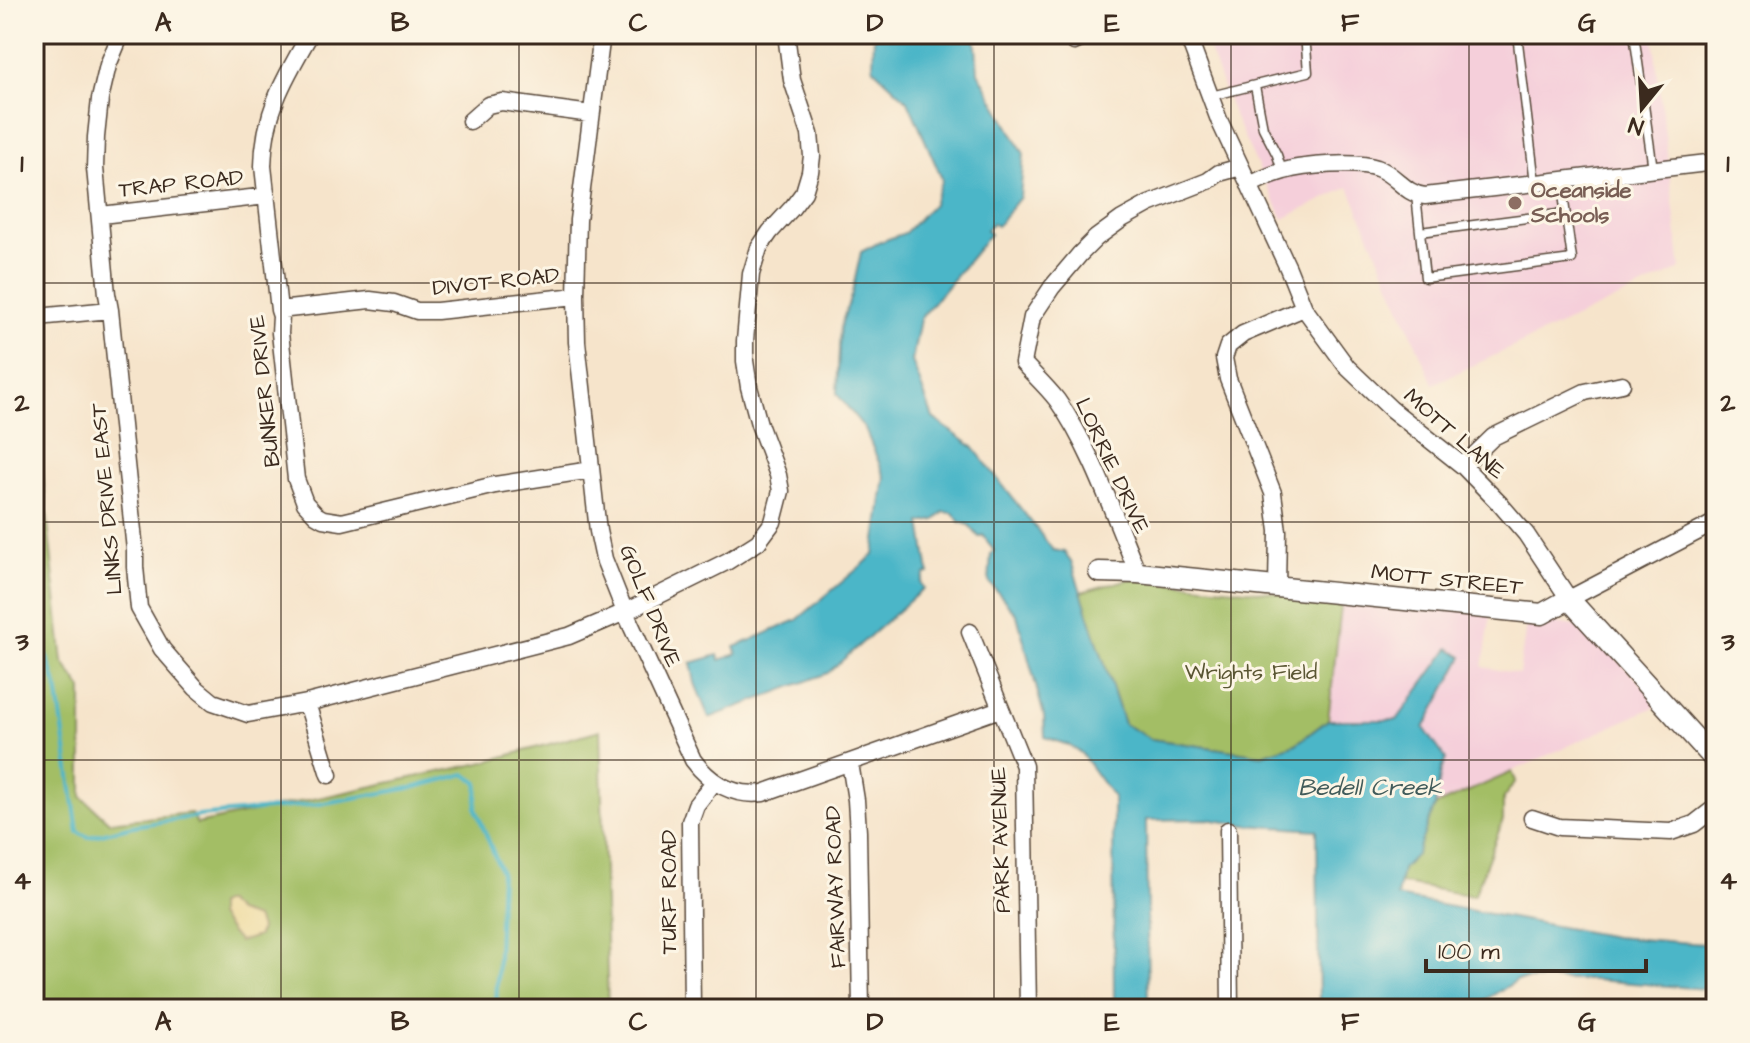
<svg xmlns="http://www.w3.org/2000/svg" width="1750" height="1043" font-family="'Architects Daughter',sans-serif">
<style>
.built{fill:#f5cfda}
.green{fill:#a3be65;stroke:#6f7442;stroke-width:2}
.sand{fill:#eeda9e;stroke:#94825e;stroke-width:2}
.water{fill:#4bb6c8;stroke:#437073;stroke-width:2}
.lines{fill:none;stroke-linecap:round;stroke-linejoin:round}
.stream{stroke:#4bb6c8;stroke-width:4}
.service-casing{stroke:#574638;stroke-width:11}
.minor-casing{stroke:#574638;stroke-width:19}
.tertiary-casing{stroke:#574638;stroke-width:23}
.service{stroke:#fff;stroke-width:8}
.minor{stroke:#fff;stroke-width:16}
.tertiary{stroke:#fff;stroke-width:20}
.grid{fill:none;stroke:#3b2a1e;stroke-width:2;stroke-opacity:0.55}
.education-dot{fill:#8d6e63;stroke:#fcf5e5;stroke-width:3}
.labels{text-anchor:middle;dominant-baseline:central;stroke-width:6;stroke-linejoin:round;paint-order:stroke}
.street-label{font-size:22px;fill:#3b2a1e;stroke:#fcf5e5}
.education-label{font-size:22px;font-weight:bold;fill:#785e54;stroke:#fcf5e5;text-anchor:start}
.park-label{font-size:22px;fill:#5a5633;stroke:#fcf5e5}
.water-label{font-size:24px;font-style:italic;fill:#415b5a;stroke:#fcf5e5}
.neatline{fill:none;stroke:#3b2a1e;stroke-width:3}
.grid-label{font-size:26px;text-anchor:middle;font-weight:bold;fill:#3b2a1e}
</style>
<rect width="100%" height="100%" fill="#fcf5e5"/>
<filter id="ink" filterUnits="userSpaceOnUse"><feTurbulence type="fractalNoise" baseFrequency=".0125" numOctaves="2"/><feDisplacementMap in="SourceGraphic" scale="16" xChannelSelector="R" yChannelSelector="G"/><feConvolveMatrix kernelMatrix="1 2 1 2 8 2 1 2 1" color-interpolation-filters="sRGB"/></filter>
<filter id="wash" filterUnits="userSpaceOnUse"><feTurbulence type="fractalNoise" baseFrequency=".006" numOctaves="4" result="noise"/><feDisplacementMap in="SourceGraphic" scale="32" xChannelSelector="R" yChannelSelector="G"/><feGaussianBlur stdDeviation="1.8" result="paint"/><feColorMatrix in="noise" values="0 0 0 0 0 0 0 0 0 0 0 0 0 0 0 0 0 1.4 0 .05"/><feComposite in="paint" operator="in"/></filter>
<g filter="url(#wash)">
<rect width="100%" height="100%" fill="#f6e4cb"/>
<path class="built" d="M1203 34H1653L1681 269 1433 384 1349 187 1283 219 1233 114Z
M1342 599 1491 613 1483 667 1519 674 1527 618 1586 628 1661 704 1435 806 1441 769 1424 728 1463 656 1448 648 1397 720 1328 721Z"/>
<path class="green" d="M34 395 63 662 82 689V797L109 822 191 813 197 824 481 763 600 730 608 1009H34Z
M1130 579 1342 599 1328 720 1296 744 1262 755 1151 739 1124 724 1081 592Z
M1512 772 1516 781 1503 798V820L1474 896 1392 882 1394 856 1435 806Z"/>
<path class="sand" d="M223 902H226L237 912 256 918 260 928 258 936 239 942C230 934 226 924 218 916V905Z"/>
<path class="water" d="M874 34H975L978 72 1024 154 1020 197 997 226 992 223 986 230 990 234 920 319 912 361 933 418 973 447 1053 550 1064 552 1071 561 1124 724 1151 739 1262 755 1296 744 1328 720H1397L1449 648 1463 657 1424 728 1446 759 1441 770 1435 806 1416 855 1402 869 1397 897 1614 937 1716 945V990L1595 980H1518L1483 1001 1475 1009H1319L1317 830 1246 825 1207 819 1146 820 1148 1009H1114L1113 797 1081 753 1068 745 1045 737 1044 716 1017 615 989 582 991 554 994 551 983 535 979 537 969 525 960 522 953 513 944 512 935 520 921 523 929 573 925 574 921 583 924 588 828 673 709 718 695 683 691 663 718 655 720 660 737 654 735 647 797 620 874 555 885 477 865 429 837 394 840 328 852 293 861 252 880 242 905 233 933 204 942 179 908 101 873 68Z"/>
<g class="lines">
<path class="stream" d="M34 511V515
M34 619 57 687 78 832 89 837 133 826 199 816 319 804 416 787 465 774 478 783 476 809 501 872 496 1009"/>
</g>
</g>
<g filter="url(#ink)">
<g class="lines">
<g class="service-casing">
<path id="service" d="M1517 34 1535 183
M1634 34 1653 169
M1255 86 1263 128 1277 155 1282 171
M1211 96 1308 72 1305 34
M1561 180 1572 259 1425 278 1420 232 1565 213
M1416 195 1420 232"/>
</g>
<g class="minor-casing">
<path id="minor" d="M121 34 108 65 100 99 96 137 95 168 107 294 110 310 135 550V567L139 608 162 649 196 688 213 702 248 714 307 703 569 636 625 612 728 561 758 542 773 522 781 491 778 475 759 424 749 387 745 361V341L751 274 759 248 770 232 792 208 804 192 810 172 812 156 810 134 792 80 786 34
M310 34C284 79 264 112 263 166L279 310 281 316 280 333 296 479 305 503 316 515 323 519 342 522 495 485 591 470
M602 34 578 220 576 296 577 342 598 531 604 559 625 612 693 760C710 783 734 797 763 793L1000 709
M1187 34 1219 120 1288 268 1304 308 1347 367 1391 409 1463 466 1500 504 1526 534 1569 599 1716 522
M1074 42 1092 34
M470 121 488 105 502 102 591 114
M1249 185C1260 180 1272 174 1284 171 1304 165 1358 161 1377 168 1396 174 1404 194 1425 196L1716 162
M101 215 267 196
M279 310 370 300 394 303 417 311H437L576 296
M38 317 110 310
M1463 466 1493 437 1585 392 1622 384
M1138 573C1114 517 1092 449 1057 400 1047 387 1034 375 1023 363L1032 317 1052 287 1080 254 1096 238 1122 219 1149 204 1208 181 1219 173 1241 167
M1277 587 1278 531 1273 493 1228 379 1224 358 1228 346 1243 334 1304 308
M970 632 1024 766 1028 1009
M307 703 329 775
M850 763 856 800 858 832 861 1009
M1532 818 1559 827 1671 832 1694 824 1716 807
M1228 830 1230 1009
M692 1009 690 822 696 805 714 782"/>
</g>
<g class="tertiary-casing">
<path id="tertiary" d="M1099 572 1138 573 1542 614 1569 599 1716 761"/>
</g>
<use href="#service" class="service"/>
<use href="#minor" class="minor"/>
<use href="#tertiary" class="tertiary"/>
</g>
</g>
<path class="grid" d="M281 34V1009M519 34V1009M756 34V1009M994 34V1009M1231 34V1009M1469 34V1009M34 283H1716M34 522H1716M34 760H1716"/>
<circle class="education-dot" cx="1515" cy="203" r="8"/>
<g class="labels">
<g class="street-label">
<text transform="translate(181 184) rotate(-6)">TRAP ROAD</text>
<text transform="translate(496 282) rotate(-6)">DIVOT ROAD</text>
<text transform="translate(265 391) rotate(-96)">BUNKER DRIVE</text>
<text transform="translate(1454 434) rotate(41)">MOTT LANE</text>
<text transform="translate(1112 466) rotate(65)">LORRIE DRIVE</text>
<text transform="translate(107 499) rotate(-95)">LINKS DRIVE EAST</text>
<text transform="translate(1447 580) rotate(6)">MOTT STREET</text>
<text transform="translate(650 606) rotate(68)">GOLF DRIVE</text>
<text transform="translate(1001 840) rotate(-92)">PARK AVENUE</text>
<text transform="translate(836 887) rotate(-92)">FAIRWAY ROAD</text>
<text transform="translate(669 892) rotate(-90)">TURF ROAD</text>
</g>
<g class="education-label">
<text x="1531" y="190">Oceanside<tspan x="1531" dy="25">Schools</tspan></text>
</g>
<g class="park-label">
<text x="1251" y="672">Wrights Field</text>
</g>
<g class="water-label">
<text x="1370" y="788">Bedell Creek</text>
</g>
</g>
<rect width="1750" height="1043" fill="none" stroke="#fcf5e5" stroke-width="88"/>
<g transform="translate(1642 108) rotate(198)" stroke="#fcf5e5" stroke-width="6" paint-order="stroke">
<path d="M0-6L14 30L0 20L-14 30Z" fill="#3b2a1e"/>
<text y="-12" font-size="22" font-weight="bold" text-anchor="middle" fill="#3b2a1e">N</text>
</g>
<path d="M1426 959v12h220v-12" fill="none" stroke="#3b2a1e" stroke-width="4"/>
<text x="1438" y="959" font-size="24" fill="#3b2a1e" stroke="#fcf5e5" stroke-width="6" paint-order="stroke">100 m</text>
<rect x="44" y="44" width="1662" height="955" class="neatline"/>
<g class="grid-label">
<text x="163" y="31">A</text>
<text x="400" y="31">B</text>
<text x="638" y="31">C</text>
<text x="875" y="31">D</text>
<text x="1112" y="31">E</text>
<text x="1350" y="31">F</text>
<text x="1587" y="31">G</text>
<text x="22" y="172">1</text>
<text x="1728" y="172">1</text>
<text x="22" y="411">2</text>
<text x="1728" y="411">2</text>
<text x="22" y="650">3</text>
<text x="1728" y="650">3</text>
<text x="22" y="889">4</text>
<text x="1728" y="889">4</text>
<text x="163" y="1030">A</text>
<text x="400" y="1030">B</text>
<text x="638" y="1030">C</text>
<text x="875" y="1030">D</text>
<text x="1112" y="1030">E</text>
<text x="1350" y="1030">F</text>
<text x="1587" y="1030">G</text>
</g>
</svg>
